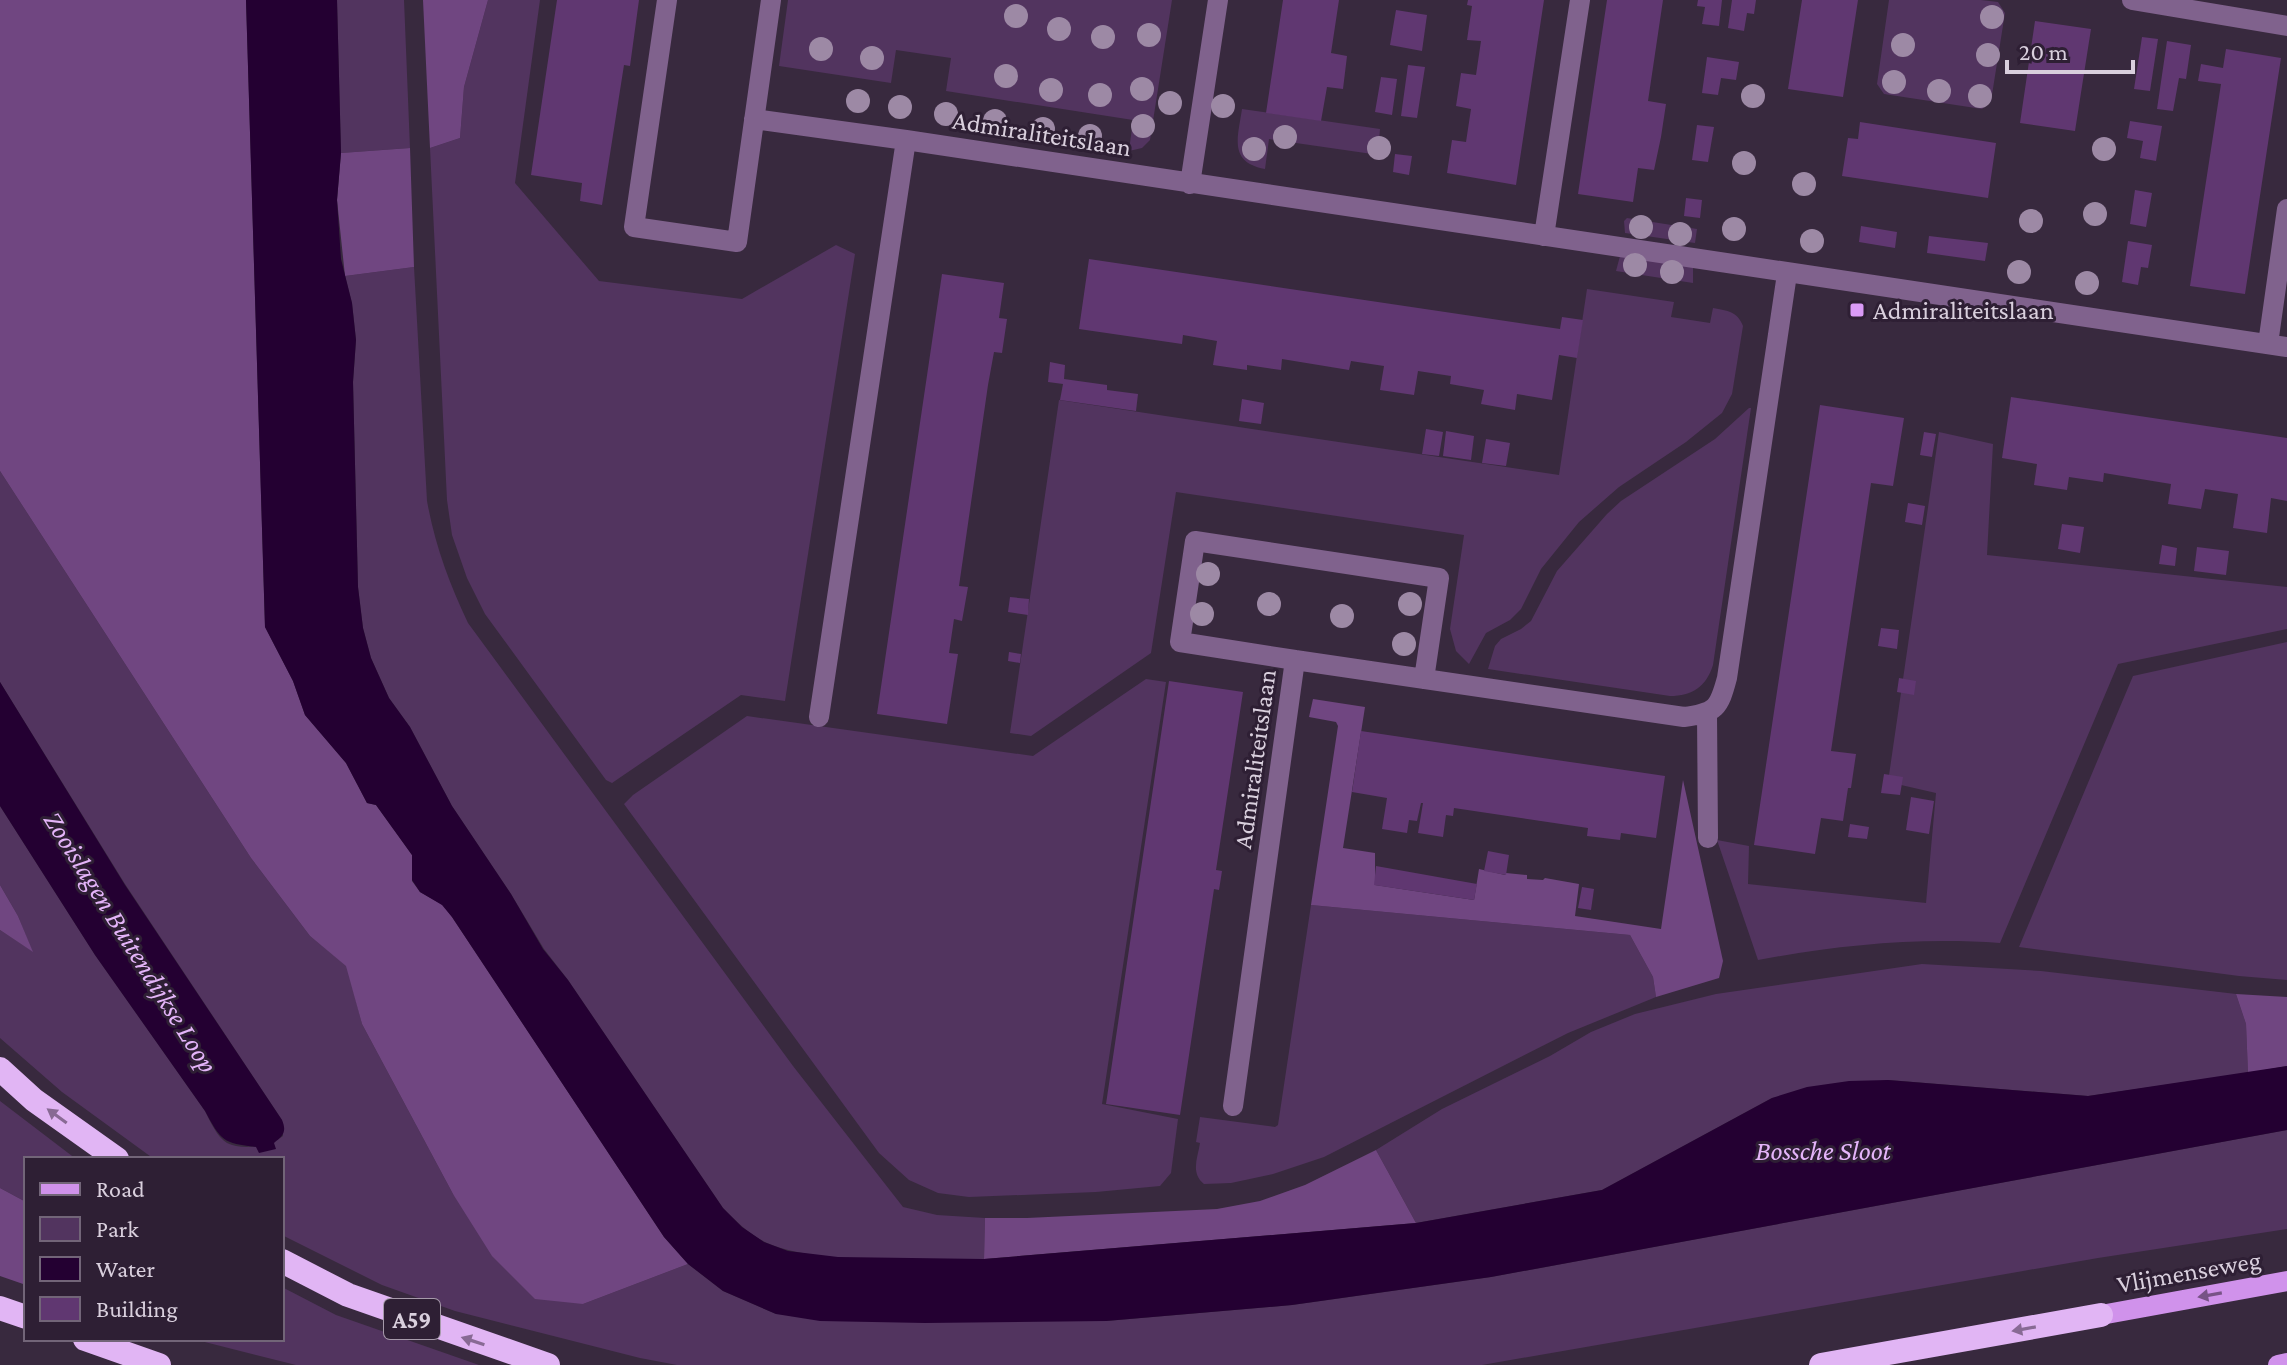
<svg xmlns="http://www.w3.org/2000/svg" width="2287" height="1365" font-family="'Crimson Pro',serif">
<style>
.green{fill:#52345f}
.forest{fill:#704681}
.water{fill:#240032}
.building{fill:#603771}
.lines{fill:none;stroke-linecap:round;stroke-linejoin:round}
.minor{stroke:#80628d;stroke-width:20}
.major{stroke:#d092eb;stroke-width:20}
.highway{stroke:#e1b5f4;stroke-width:24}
.tree{fill:#9d89a5}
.oneway{fill:#886a94}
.oneway2{fill:#775386}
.poi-dot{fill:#da9af6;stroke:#2e1f34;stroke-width:3}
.labels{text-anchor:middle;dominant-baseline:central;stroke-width:6;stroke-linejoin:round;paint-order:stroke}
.shield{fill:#2e1f34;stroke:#a69aaa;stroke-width:2}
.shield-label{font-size:24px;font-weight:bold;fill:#d9cfdd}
.street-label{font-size:26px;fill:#d9cfdd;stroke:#2e1f34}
.poi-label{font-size:26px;fill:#d9cfdd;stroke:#2e1f34;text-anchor:start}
.water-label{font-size:28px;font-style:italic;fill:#e4b4f9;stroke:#2e1f34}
</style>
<rect width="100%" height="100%" fill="#38293e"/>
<path class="green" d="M337 0H404L410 148 341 153Z
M488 0H540L515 183 599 281 742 299 836 245 855 254 785 701 741 695 612 783 606 780 485 614 467 578 452 535 447 500 430 148 460 138 464 87Z
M788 0H1172L1150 140 1142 148 1129 151 1133 120 946 91 951 58 896 50 891 83 779 66Z
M1889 0H1981L1998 2 2005 13 1991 101 1982 109 1884 94 1877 84Z
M1242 109 1380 129 1379 141 1388 142 1386 156 1269 139 1265 169C1228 162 1238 137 1242 109Z
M1627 218 1697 229 1695 243 1625 233 1624 221Z
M1620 256 1693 267V283L1616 271Z
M414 267 427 501C435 545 449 583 468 623L793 1066 903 1207 937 1215 985 1218 984 1259C923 1258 820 1266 767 1243 749 1235 736 1221 723 1208L568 980 544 949 511 894 452 806 410 727 389 698 371 658 363 628 358 587 353 382 356 340 352 303 345 276Z
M1587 289 1674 302 1671 317 1710 323 1713 308C1728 311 1737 311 1743 326L1732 394 1722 413 1686 442 1619 487 1579 522 1541 569 1521 609 1510 620 1486 633 1469 664 1456 651 1450 629 1464 535 1176 492 1151 653 1031 736 1010 733 1059 400 1559 475Z
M1749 408H1751L1713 665C1706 687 1692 696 1670 696L1488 669 1495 646 1501 639 1521 629 1531 621 1557 571 1607 514 1621 501 1715 439Z
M1939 432 1993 444 1987 555 2287 587V629L2118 664 2000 943C1919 937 1838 945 1758 960L1717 840 1749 846 1748 884 1926 903 1936 793 1888 782Z
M0 471 251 858 310 936 347 966 362 1024 453 1194 583 1304 688 1264 723 1291 776 1314 1106 1321 1292 1305 1491 1277 2287 1130V1229L2098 1258 1482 1365H677L640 1358 455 1311 382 1285 282 1235V1159H154L62 1092 0 1038V930L32 951 18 916 0 885V806L95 955 205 1111C210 1121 217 1137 227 1143 243 1151 270 1146 283 1136L282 1120 125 884 0 682Z
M2287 642V980L2239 976 2019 947 2133 676Z
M1146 679 1166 682 1102 1104 1178 1119 1171 1173 1160 1186 1096 1192 969 1197 938 1193 909 1180 879 1153 624 804 633 795 747 716 1033 756Z
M1311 905 1630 935 1653 977 1656 997 1568 1033 1324 1157 1273 1174 1231 1183 1204 1184C1190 1173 1198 1157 1200 1143L1196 1142 1200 1117 1275 1127 1278 1125Z
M1922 964 2041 971 2236 994 2246 1024 2248 1073 2088 1096 1888 1080 1772 1098 1602 1190 1416 1223 1376 1150 1442 1109 1550 1056 1591 1032 1635 1014 1716 994Z
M0 1101 76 1159H26V1202L0 1188Z
M282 1287 336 1315 479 1365H296L193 1339H282Z"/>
<path class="forest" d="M0 0H246L265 627 293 681 305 715 346 763 367 803 376 805 412 855V881L420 892 443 905 452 917 664 1237 688 1264 583 1304 535 1299 492 1256 453 1194 362 1024 346 966 310 936 251 858 0 471Z
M423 0H488L464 87 460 138 430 148Z
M410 148 414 267 345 276 337 200 341 153Z
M1313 699 1365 707 1343 848 1375 853V885L1474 900 1479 869 1505 875 1506 873 1527 875V879L1543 880 1545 878 1579 884 1575 916 1661 929 1683 780 1723 961 1719 978 1656 997 1653 977 1630 935 1311 905 1338 726 1336 722 1309 717Z
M0 885 18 916 33 952 0 930Z
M2236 994 2287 997V1066L2248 1073 2246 1024Z
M1376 1150 1416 1223 984 1259 985 1218H1027L1217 1209 1260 1201 1305 1185Z
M0 1188 26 1202V1285L0 1276Z"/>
<path class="water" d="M246 0H337L341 153 337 200 341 259 352 303 356 340 353 382 358 587 363 628 371 658 389 698 410 727 452 806 511 894 543 949 568 980 723 1208 742 1227 764 1242 788 1251 838 1257 984 1259 1416 1223 1602 1190 1772 1098 1807 1087 1849 1081 1888 1080 2088 1096 2287 1066V1130L1491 1277 1292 1305 1106 1321 925 1323 820 1321 776 1314 723 1291 688 1264 664 1237 452 917 442 905 420 892 412 880V855L376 805 367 803 346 763 305 715 293 681 265 627Z
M0 682 125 885 282 1120C287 1132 283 1136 274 1143L276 1149 259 1153 256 1147C223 1143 221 1141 205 1111L95 955 0 806Z"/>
<path class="building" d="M557 0H639L630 66 624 65 602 205 580 201 582 183 531 175Z
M1283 0H1339L1331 53 1347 56 1343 89 1327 87 1321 121 1266 113Z
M1468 0H1544L1516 185 1447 173 1452 140 1466 142 1471 109 1456 106 1461 73 1476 75 1481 41 1467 40 1472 6 1467 5Z
M1607 0H1663L1648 101 1666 104 1661 137 1654 170 1638 168 1633 202 1578 194Z
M1698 0H1722L1719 26 1702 24 1705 7 1697 6Z
M1732 0H1756L1754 14 1747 13 1744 31 1728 28Z
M1802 0H1858L1843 97 1788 89Z
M1396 10 1427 15 1422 51 1390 45Z
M2035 21 2091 29 2075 131 2020 123Z
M2142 37 2158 39 2150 91 2134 89Z
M2167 41 2191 45 2186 79 2179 78 2173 111 2157 109Z
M2226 49 2281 58 2245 294 2190 286 2221 84 2198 81 2201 64 2223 68Z
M1707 57 1739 62 1736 80 1721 78 1718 95 1702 93Z
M1408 65 1425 67 1417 118 1401 116Z
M1381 77 1397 79 1392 115 1375 112Z
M2130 121 2162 126 2156 161 2140 158 2143 141 2127 138Z
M1860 122 1996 143 1988 198 1842 176 1848 138 1858 139Z
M1697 125 1714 127 1708 162 1692 160Z
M1395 154 1412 156 1409 175 1393 172Z
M2135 190 2152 193 2146 227 2130 224Z
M1686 198 1702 200 1700 218 1684 216Z
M1861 226 1897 232 1895 248 1859 242Z
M1929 236 1988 243 1985 261 1927 253Z
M2128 241 2152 245 2148 268 2141 267 2138 285 2122 282Z
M1089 259 1560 329 1562 317 1583 320 1577 358 1559 355 1552 400 1517 394 1515 410 1481 404 1484 390 1450 384 1451 376 1418 371 1414 395 1380 390 1384 366 1351 361 1349 370 1282 359 1281 370 1247 365V370L1213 365 1217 341 1183 335 1182 344 1079 329Z
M942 274 1004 283 999 318 1007 319 1002 353 994 352 988 385 959 586 968 587 962 621 954 619 949 653 958 654 947 724 877 714Z
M1050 362 1065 365 1064 379 1107 385V390L1138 394 1136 411 1060 400 1063 384 1048 382Z
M2011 397 2287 438V501L2271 498 2267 533 2233 528 2238 494 2205 489 2201 509 2168 504 2171 484 2104 473 2103 482 2069 477 2067 490 2034 485 2037 464 2002 458Z
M1242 399 1264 403 1261 424 1239 421Z
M1820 405 1904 418 1893 486 1871 483 1831 751 1856 754 1851 788H1848L1843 821 1821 818 1815 854 1754 845Z
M1426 429 1443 432 1439 456 1422 454Z
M1446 431 1474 436 1471 460 1443 456Z
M1924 432 1936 434 1932 457 1920 455Z
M1486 439 1510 443 1506 466 1482 463Z
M1908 503 1925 506 1922 525 1905 522Z
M2062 524 2084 527 2080 553 2058 549Z
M2162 545 2177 548 2175 566 2159 564Z
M2197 547 2229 551 2226 575 2194 571Z
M1010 597 1029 599 1028 615 1008 612Z
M1881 628 1899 630 1897 649 1878 646Z
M1009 652 1021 654 1020 663 1008 661Z
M1899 678 1916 681 1914 695 1897 692Z
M1169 681 1243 692 1216 870 1222 871 1219 890 1214 889 1180 1115 1106 1104Z
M1361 731 1665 776 1656 838 1621 833 1620 840 1587 836 1588 828 1454 808 1453 816 1446 815 1443 837 1418 833 1423 803H1421L1417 821 1409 820 1407 833 1382 829 1387 798 1352 792Z
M1884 774 1903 777 1900 795 1881 793Z
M1911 797 1934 801 1929 834 1906 830Z
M1850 824 1869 827 1867 839 1848 837Z
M1488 851 1509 855 1506 875 1484 871Z
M1376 866 1477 884 1474 900 1374 885Z
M1582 887 1594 889 1591 910 1578 908Z"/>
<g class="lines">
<path class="minor" d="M667 0 634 227 737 242 771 0
M2132 0 2287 26
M754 119 906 140
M1190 184 1218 0
M1544 236 1580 0
M2268 344 2287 209
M1295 660 1180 642 1195 541 1439 578 1424 679
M1707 714 1708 838
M819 717 906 140 2287 347
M1233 1106 1295 660 1684 717C1716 713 1719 708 1727 678L1787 274"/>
<path class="major" d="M2101 1315 2287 1281
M2278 1365 2287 1363"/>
<path class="highway" d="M0 1069 34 1100 117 1159
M282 1261 348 1295 548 1365
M0 1308 26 1317
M85 1339 159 1365
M1821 1365 2101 1315"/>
</g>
<g class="tree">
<circle cx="1016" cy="16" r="12"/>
<circle cx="1992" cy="17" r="12"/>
<circle cx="1059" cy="29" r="12"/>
<circle cx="1149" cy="35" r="12"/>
<circle cx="1103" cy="37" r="12"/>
<circle cx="1903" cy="45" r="12"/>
<circle cx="821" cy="49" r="12"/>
<circle cx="1988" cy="55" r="12"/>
<circle cx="872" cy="58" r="12"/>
<circle cx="1006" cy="76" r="12"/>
<circle cx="1894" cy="82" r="12"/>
<circle cx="1142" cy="89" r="12"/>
<circle cx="1051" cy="90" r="12"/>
<circle cx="1939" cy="91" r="12"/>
<circle cx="1100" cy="95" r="12"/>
<circle cx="1753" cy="96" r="12"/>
<circle cx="1980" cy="96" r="12"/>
<circle cx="858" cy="101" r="12"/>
<circle cx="1170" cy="103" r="12"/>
<circle cx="1223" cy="106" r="12"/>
<circle cx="900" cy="107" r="12"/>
<circle cx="946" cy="114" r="12"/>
<circle cx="995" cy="121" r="12"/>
<circle cx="1143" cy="126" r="12"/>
<circle cx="1043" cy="129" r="12"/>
<circle cx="1090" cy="136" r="12"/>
<circle cx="1285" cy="137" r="12"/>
<circle cx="1379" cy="148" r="12"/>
<circle cx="1254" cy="149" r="12"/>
<circle cx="2104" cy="149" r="12"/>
<circle cx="1744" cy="163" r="12"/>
<circle cx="1804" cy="184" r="12"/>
<circle cx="2095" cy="214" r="12"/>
<circle cx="2031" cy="221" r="12"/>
<circle cx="1641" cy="227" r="12"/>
<circle cx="1734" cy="229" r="12"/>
<circle cx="1680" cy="234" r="12"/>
<circle cx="1812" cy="241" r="12"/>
<circle cx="1635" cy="265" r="12"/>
<circle cx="1672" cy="272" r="12"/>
<circle cx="2019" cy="272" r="12"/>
<circle cx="2087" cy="283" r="12"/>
<circle cx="1208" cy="574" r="12"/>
<circle cx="1269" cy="604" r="12"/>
<circle cx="1410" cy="604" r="12"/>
<circle cx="1202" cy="614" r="12"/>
<circle cx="1342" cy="616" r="12"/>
<circle cx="1404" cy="644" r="12"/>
</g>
<defs><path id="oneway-solid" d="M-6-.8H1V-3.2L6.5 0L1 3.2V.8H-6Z" transform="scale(2)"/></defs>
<g class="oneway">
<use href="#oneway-solid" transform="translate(57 1116) rotate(-144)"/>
<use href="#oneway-solid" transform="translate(2024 1329) rotate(170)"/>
<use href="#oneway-solid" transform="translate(473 1341) rotate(-162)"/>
</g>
<use class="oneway2" href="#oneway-solid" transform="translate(2210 1295) rotate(170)"/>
<rect class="poi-dot" x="1849" y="302" width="16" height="16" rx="4"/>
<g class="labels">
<rect class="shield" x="384" y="1299" width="56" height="40" rx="6"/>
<g class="shield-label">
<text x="412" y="1319">A59</text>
</g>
<g class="street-label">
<text transform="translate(1042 134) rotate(9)">Admiraliteitslaan</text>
<text transform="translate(1255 759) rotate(-82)">Admiraliteitslaan</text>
<text transform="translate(2189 1272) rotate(-10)">Vlijmenseweg</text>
</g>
<g class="poi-label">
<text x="1873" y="310">Admiraliteitslaan</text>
</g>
<g class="water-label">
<text transform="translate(131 942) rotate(58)">Zooislagen Buitendijkse Loop</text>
<text x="1823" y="1150">Bossche Sloot</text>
</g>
</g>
<rect x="24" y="1157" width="260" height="184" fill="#2e1f34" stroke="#726578" stroke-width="2"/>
<rect x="40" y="1183" width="40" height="12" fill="#d092eb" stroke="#726578" stroke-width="2"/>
<text x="96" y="1197" font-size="24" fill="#d9cfdd">Road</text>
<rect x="40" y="1217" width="40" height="24" fill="#52345f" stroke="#726578" stroke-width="2"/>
<text x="96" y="1237" font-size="24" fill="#d9cfdd">Park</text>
<rect x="40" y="1257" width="40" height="24" fill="#240032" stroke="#726578" stroke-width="2"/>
<text x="96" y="1277" font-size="24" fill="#d9cfdd">Water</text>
<rect x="40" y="1297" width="40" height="24" fill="#603771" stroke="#726578" stroke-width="2"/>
<text x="96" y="1317" font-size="24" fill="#d9cfdd">Building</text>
<path d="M2007 60v12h126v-12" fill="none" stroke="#d9cfdd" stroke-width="4"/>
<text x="2019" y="60" font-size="24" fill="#d9cfdd" stroke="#2e1f34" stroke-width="6" paint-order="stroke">20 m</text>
</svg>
